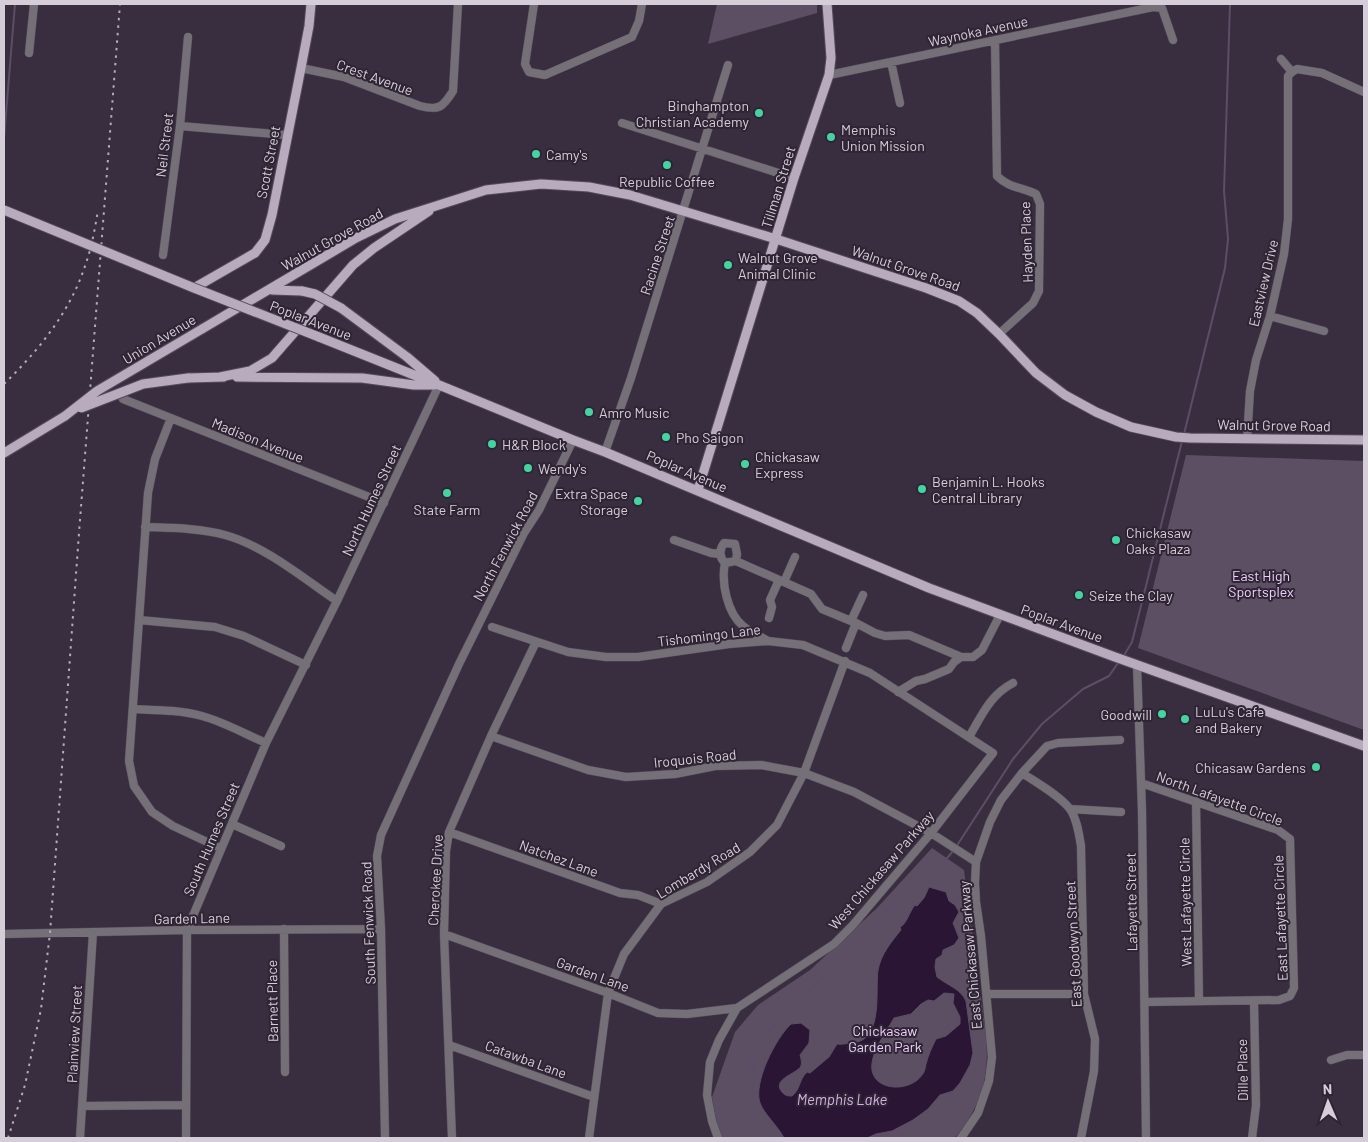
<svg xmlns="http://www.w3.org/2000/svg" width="1368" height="1142" font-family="Barlow,sans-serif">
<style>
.green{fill:#5c4e63}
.water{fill:#2a1634;stroke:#5d4d66;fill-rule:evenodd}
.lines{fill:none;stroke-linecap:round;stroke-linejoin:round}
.stream{stroke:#5d4d66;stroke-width:2}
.minor-casing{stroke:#554b5b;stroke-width:9}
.major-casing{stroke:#554b5b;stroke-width:11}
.minor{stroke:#757078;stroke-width:8}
.major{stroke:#b7abbd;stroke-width:9}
.rail{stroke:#b4acb8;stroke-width:2;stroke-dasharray:2.5 5;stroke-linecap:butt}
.major-bridge-casing{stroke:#554b5b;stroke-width:11;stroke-linecap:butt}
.major-bridge{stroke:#b7abbd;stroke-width:9}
.poi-dot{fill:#45d49f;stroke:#2f2434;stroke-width:2}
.labels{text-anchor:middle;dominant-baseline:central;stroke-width:4;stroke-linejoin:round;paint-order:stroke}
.street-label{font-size:14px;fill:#d5ced9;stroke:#2f2434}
.poi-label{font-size:14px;fill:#d5ced9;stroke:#2f2434;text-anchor:start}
.park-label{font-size:14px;fill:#efd0ff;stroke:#2f2434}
.water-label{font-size:15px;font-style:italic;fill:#d4aee8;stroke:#2f2434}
</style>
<rect width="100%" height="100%" fill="#392e3f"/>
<path class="green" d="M717 4H817V13L708 44Z
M1186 455 1364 461V730L1138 648Z
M932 848 964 870 986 1036C990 1077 981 1106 955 1138H722L716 1119 712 1097 735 1032 758 1005 810 970 877 908Z"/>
<path class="water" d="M929 887 946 892 949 901 955 905 959 912 953 923 959 938 954 945 943 950 942 955 936 959 935 967 937 977C947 985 961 989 966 1001L973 1053 970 1065 960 1083 953 1091 940 1095 928 1109 913 1120 892 1131 876 1134 867 1138H784C778 1126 764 1114 760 1103 753 1082 776 1038 791 1024L801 1023 810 1030 809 1043 800 1055C801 1058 802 1063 801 1066 797 1074 771 1079 782 1092 785 1096 788 1096 792 1096 801 1089 798 1081 807 1072L810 1073 829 1057 837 1044C843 1045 847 1043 852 1043 884 1041 875 990 878 970 881 954 892 941 901 930L900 927C907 924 909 912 915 905L917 906 924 898ZM944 993 954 994 953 1003 960 1017V1024L946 1036 936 1039C932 1047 928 1056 926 1064 925 1068 925 1072 922 1075 909 1094 868 1091 872 1063 874 1047 887 1031 894 1018L911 1014 921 1004 928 1000 934 1001Z"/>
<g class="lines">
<path class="stream" d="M4 138 15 4
M1184 434 1225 268 1228 239 1224 191 1230 4
M1123 657 1132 642 1182 441
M956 847 1013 759 1042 724 1083 689 1109 676 1118 663
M753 1138 751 1080 757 1049 772 1027 790 1007 852 952 917 882 943 863 953 851"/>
<g class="minor-casing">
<path id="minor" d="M534 4 525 64 529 72 545 75 632 37 639 21 642 4
M995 40 997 176C1009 188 1021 187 1036 194L1040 204 1039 291 1033 303 999 334
M29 53 34 4
M1281 59 1292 72
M891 62 900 103
M301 68 344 77 420 106C439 111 443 107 453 91L458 4
M1292 72 1297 69 1322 73 1364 92
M829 75 1153 7 1162 8 1173 40
M622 123 794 178
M180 126 287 135
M163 255 180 126 188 37
M1270 316 1324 331
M123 399 384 503
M171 418 155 459 148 493 129 761 134 786 152 812 173 826 220 848
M1247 439 1250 391 1256 360 1270 316 1284 254 1288 219V76L1292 72
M605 452 631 378 728 65
M145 527C171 528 200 528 225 535 265 546 303 578 337 601
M674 540 711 553 720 554
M736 561 737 554 735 544 724 543C719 550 719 557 725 563L736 561 811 594 822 609 856 623 875 633 885 636 909 635 961 657
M725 563C721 582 727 613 743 626 750 632 760 636 768 641
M784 582 795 557
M769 618 772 607 770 600 779 580
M139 620 215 627 244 636 306 665
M851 621 863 595
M492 627 568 652 606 657H638L729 644 768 641 803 645 870 673 993 753 931 833 852 926 834 944 737 1008 719 1040 710 1062 707 1095 712 1121 718 1138
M846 648 856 623
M1137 665 1142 811 1146 1138
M898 692 916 681 925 679 949 669 954 662 961 657H973L982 650 1000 615
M133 709C156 710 180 710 202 716 224 722 245 734 266 743
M491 736 588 770 626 777 675 774 715 766 761 765 804 773 854 792 931 833 976 862
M969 737C982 715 990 695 1013 683
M1022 773C1037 783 1059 795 1070 809 1077 819 1079 834 1081 846L1084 994 1095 1039 1094 1071 1081 1138
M1141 783 1278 830 1290 839 1294 988 1290 996 1279 1000 1145 1002
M1196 801 1199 1001
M1070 809 1121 812
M232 824 281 846
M449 832 620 893 638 895 661 904
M284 929 285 1072
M4 934 187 930 381 929
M444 934 608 993 658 1013 687 1014 737 1008
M987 994H1084
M449 1045 594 1097
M1331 1060 1347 1055H1364
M82 1106 186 1105
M80 1138 93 932
M186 1138 187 930 266 743 337 601 439 385
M385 1138 381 929 377 856 381 835 459 664 524 533 539 510 573 440
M452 1138 444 934 446 851 449 832 491 736 536 642
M589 1138 608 993 624 954 661 904 707 882 750 852 777 825 804 773 845 661
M961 1138 978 1113 989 1081 992 1057 981 936 976 902 975 883 976 862 990 822 1001 800 1022 773 1047 746 1058 743 1120 740
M1252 1138 1256 1105 1254 1001"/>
</g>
<g class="major-casing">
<path id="major" d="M194 288 255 253 265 240 272 215 301 68 309 26 311 4
M272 290 302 291
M341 308 407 357 435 381
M202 329 356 238 395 219 486 190 541 184 589 187 630 195 776 239 926 288 959 301 977 313 999 334 1036 373 1065 395 1096 412 1131 427 1176 437 1190 438 1364 440
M319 337 439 385 573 440 605 452 929 588 1115 657 1364 746
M220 377 250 371 272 358 353 265 374 248 429 211
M237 377 362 378 414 385H434
M188 378 224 377
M4 453 65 416
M698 490 794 178 829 75 831 58 827 4"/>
</g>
<use href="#minor" class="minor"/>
<use href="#major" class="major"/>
<path class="rail" d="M4 384C39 350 71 311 86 263 92 246 95 228 98 210
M8 1138 25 1085 41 1009 50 933 79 533 120 4"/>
<g class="major-bridge-casing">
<path id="major-bridge" d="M4 210 194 288 319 337
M302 291 315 294 341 308
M81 408 143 384 188 378
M65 416 97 391 202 329"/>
</g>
<use href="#major-bridge" class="major-bridge"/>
</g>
<g class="poi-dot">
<circle cx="759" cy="113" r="5"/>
<circle cx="831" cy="137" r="5"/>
<circle cx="536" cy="154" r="5"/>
<circle cx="667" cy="165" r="5"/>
<circle cx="728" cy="265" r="5"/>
<circle cx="589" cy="412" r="5"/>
<circle cx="666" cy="437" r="5"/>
<circle cx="492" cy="444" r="5"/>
<circle cx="745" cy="464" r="5"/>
<circle cx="528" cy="468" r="5"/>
<circle cx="922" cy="489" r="5"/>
<circle cx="447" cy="493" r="5"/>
<circle cx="638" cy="501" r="5"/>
<circle cx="1116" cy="540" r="5"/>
<circle cx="1079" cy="595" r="5"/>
<circle cx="1162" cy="714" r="5"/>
<circle cx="1185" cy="719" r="5"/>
<circle cx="1316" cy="767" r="5"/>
</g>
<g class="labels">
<g class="street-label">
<text transform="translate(978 31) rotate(-12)">Waynoka Avenue</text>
<text transform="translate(375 77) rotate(20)">Crest Avenue</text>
<text transform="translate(164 145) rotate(-83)">Neil Street</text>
<text transform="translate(268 162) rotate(-79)">Scott Street</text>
<text transform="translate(778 187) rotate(-73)">Tillman Street</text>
<text transform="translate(332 239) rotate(-29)">Walnut Grove Road</text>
<text transform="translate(1026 242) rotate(-92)">Hayden Place</text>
<text transform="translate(657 255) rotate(-72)">Racine Street</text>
<text transform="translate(906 268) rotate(19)">Walnut Grove Road</text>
<text transform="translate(1263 283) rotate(-77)">Eastview Drive</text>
<text transform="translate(311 320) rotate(21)">Poplar Avenue</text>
<text transform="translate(159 339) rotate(-31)">Union Avenue</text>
<text transform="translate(1274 425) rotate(1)">Walnut Grove Road</text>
<text transform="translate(258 440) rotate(22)">Madison Avenue</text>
<text transform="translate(687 471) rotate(23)">Poplar Avenue</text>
<text transform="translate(371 500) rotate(-65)">North Humes Street</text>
<text transform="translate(505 546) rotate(-62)">North Fenwick Road</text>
<text transform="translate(1062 623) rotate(20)">Poplar Avenue</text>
<text transform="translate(709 635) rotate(-7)">Tishomingo Lane</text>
<text transform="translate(695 758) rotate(-6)">Iroquois Road</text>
<text transform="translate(1220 798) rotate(20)">North Lafayette Circle</text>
<text transform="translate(211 839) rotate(-67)">South Humes Street</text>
<text transform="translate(559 858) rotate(20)">Natchez Lane</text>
<text transform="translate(698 870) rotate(-31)">Lombardy Road</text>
<text transform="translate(881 870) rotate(-49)">West Chickasaw Parkway</text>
<text transform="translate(435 880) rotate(-87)">Cherokee Drive</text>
<text transform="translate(1131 902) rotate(-91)">Lafayette Street</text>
<text transform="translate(1185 902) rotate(-91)">West Lafayette Circle</text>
<text transform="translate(192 918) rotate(-1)">Garden Lane</text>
<text transform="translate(1280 918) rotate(-92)">East Lafayette Circle</text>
<text transform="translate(368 923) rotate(-92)">South Fenwick Road</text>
<text transform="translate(1073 944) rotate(-93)">East Goodwyn Street</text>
<text transform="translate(970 955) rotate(-95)">East Chickasaw Parkway</text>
<text transform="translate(593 974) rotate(20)">Garden Lane</text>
<text transform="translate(272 1001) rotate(-91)">Barnett Place</text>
<text transform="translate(74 1034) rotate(-87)">Plainview Street</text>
<text transform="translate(526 1059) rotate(20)">Catawba Lane</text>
<text transform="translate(1242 1070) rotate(-91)">Dille Place</text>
</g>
<g class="poi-label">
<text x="749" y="105" text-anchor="end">Binghampton<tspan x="749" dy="16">Christian Academy</tspan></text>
<text x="841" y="129">Memphis<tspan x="841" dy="16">Union Mission</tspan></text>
<text x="546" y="154">Camy's</text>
<text x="667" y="181" text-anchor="middle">Republic Coffee</text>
<text x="738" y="257">Walnut Grove<tspan x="738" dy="16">Animal Clinic</tspan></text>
<text x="599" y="412">Amro Music</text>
<text x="676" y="437">Pho Saigon</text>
<text x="502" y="444">H&amp;R Block</text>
<text x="755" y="456">Chickasaw<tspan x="755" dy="16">Express</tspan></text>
<text x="538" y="468">Wendy's</text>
<text x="932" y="481">Benjamin L. Hooks<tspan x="932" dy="16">Central Library</tspan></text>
<text x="628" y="493" text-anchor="end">Extra Space<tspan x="628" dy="16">Storage</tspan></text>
<text x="447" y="509" text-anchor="middle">State Farm</text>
<text x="1126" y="532">Chickasaw<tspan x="1126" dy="16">Oaks Plaza</tspan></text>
<text x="1089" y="595">Seize the Clay</text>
<text x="1195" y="711">LuLu's Cafe<tspan x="1195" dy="16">and Bakery</tspan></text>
<text x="1152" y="714" text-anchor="end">Goodwill</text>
<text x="1306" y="767" text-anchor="end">Chicasaw Gardens</text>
</g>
<g class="park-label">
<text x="1261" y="575">East High<tspan x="1261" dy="16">Sportsplex</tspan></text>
<text x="885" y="1030">Chickasaw<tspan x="885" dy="16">Garden Park</tspan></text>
</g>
<g class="water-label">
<text x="842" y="1099">Memphis Lake</text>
</g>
</g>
<rect width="1368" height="1142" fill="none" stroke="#d5ced9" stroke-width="10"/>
<g transform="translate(1328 1102) rotate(358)" stroke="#2f2434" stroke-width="4" paint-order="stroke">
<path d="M0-4L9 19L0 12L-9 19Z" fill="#d5ced9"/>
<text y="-8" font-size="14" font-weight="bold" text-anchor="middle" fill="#d5ced9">N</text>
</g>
</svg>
